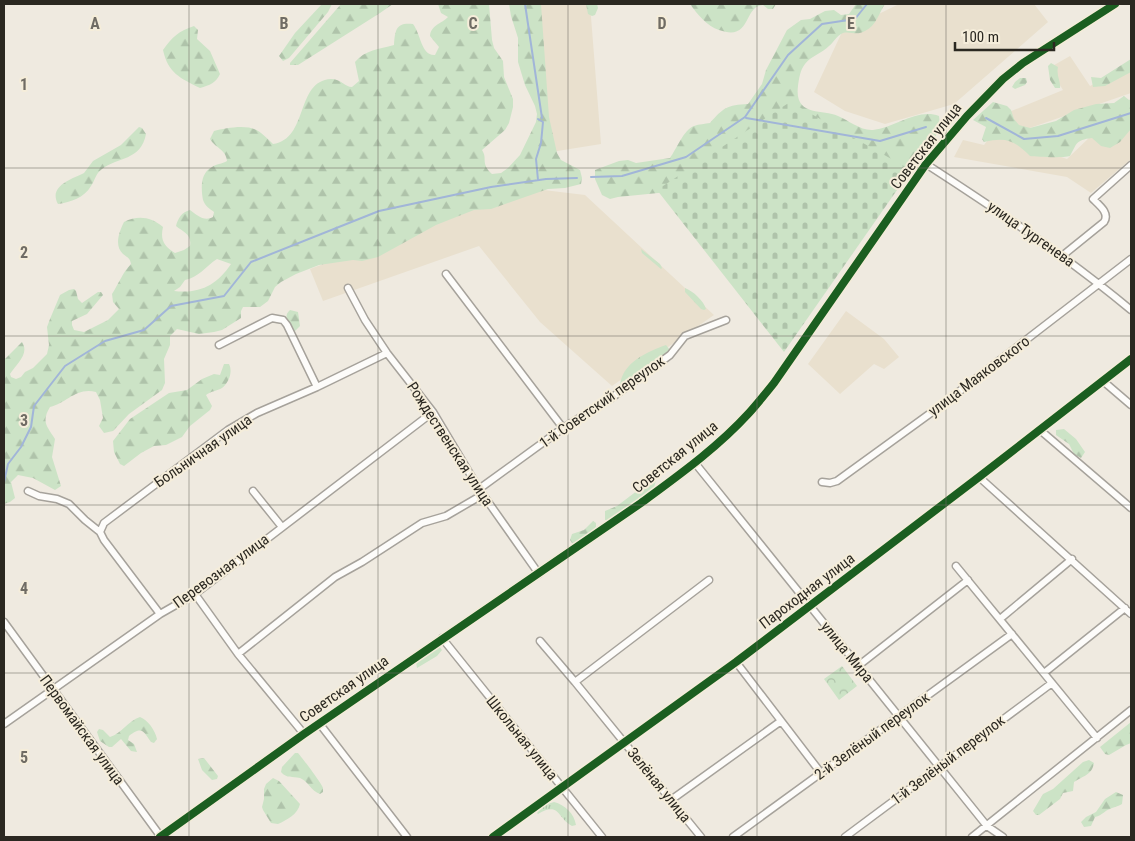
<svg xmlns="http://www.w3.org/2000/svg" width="1135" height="841" font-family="'Roboto Condensed',sans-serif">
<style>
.built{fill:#e9e0ce}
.grass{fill:url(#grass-tufts)}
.forest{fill:url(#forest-firs);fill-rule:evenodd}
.cemetery{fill:url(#cemetery-stones)}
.park{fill:url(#park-crowns)}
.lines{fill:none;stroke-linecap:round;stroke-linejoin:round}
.stream{stroke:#a1b5d8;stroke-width:2}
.minor-casing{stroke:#a6a29b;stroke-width:9}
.tertiary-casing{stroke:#a6a29b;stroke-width:10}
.minor{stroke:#fdfcfa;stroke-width:6}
.tertiary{stroke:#fdfcfa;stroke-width:8}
.cycleway-casing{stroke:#f5edda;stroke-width:11}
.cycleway{stroke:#1b5e20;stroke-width:8}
.grid{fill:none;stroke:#706c64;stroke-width:1;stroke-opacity:0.55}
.labels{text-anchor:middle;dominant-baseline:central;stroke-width:4;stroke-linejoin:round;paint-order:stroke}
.street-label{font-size:15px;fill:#2b2821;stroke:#f5edda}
.grid-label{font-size:16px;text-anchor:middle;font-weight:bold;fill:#706c64;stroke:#f5edda;stroke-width:4;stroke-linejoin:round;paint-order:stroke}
</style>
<defs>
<pattern id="grass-tufts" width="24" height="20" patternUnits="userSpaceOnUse" patternTransform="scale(1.25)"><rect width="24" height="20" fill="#cce3c6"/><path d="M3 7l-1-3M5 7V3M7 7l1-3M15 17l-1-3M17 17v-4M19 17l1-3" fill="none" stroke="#afc3aa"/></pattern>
<pattern id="forest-firs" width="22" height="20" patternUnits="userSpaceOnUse" patternTransform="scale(1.25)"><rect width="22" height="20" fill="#cce3c6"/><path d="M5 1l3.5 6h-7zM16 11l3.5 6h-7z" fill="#afc3aa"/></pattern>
<pattern id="cemetery-stones" width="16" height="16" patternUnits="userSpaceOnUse" patternTransform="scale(1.25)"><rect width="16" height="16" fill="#cce3c6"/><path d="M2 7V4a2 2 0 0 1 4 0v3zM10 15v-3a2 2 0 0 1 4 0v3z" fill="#afc3aa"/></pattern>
<pattern id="park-crowns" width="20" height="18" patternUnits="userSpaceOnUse" patternTransform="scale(1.25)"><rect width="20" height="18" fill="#cce3c6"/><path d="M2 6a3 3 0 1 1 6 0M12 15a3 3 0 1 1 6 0" fill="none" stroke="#afc3aa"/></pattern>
</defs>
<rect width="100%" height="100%" fill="#efeae0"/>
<path class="built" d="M526 4H590L601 144 551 152Z
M896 4H1034L1048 22 954 104 885 124 845 111 814 92 842 32 897 5Z
M1070 56 1090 86 1131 64V93L1021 131 1009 112 1063 90 1049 68Z
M1131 127V159L1091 193 1067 177 954 157 963 140 984 145 991 136 1017 142 1067 159 1092 135Z
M527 188 585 195 714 315 612 386 540 322 479 246 323 301 310 269Z
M846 311 884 339 899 357 884 369 874 364 840 394 808 364Z"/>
<path class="grass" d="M666 345 670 350 668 354 622 387 620 385C623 362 647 352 666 345Z
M554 802C565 805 574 813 576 825L572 826C557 818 560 801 538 814L537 813 544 805Z"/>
<path class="forest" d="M322 4H332L328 12 289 58 283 61 279 56 295 33Z
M341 4H393L380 13 298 65H290V63Z
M438 4H489L492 40 494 48 503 61 504 77 513 99V107L509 123 505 130 482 150C488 159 480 163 492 174L501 173 508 168 520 155 536 122 537 114 535 106 525 85 518 62V38L511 16 509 4H541L549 117 557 153 561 160 580 170 582 178 581 184 565 188 548 189 491 209 474 210 436 225 378 257 362 261 353 260 319 265 296 274 281 282 275 287 268 301 260 307H243L241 311V318L222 330 214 332 199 334 177 329 170 336V345L164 359 165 383 162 390 129 414 113 431 104 433 99 426 103 418 100 400 96 392C76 387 67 403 50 407 41 422 47 426 55 439L52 457 61 486 55 490 33 478 18 475 11 482 15 498 10 502 4 504V360L22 342C30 354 16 364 10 374L11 377 16 379 21 377 25 372 33 368 47 354 49 345 47 327 50 319 60 295 69 290 74 289 76 291 78 299 82 303 98 292H101L103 295 87 314 72 321V325L74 330 84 332 108 320 119 309 113 302 112 294C119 283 123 272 131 264 130 258 128 258 123 254 114 246 119 232 124 222 138 215 151 217 163 227 160 240 164 246 175 253L184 250 190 246C192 234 183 232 176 226 178 218 182 212 190 210 197 215 204 222 213 217L214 212C210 209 205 206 203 200 201 189 200 173 212 167 216 164 222 164 227 161 226 149 215 148 210 139L214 131C227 128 250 123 261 133 265 136 269 140 273 144 309 139 295 81 331 79 341 79 345 87 352 87L359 81 355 62C365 50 379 49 394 45 395 30 396 22 413 24 421 34 421 56 435 55L439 47 430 36C431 25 441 24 448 17L441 13ZM217 259 231 264C217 285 200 294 174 291L180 287 185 280C198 278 206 266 217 259Z
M586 4H597L598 8 595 15 592 16 588 14Z
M690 4H776L773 9H768L763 5C743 6 752 42 719 30 707 26 697 14 690 4Z
M856 4H885C879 13 876 26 865 31 857 36 850 31 843 33 836 36 834 42 829 46 822 53 811 56 805 64 800 70 799 79 798 86 794 117 822 109 838 116 848 120 861 131 873 130 895 128 917 108 939 116 943 140 919 156 904 171L668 192 618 197 610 199 602 195 595 179V170L619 161 628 160 636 163 670 158C676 150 684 129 694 126 699 124 705 124 710 123 723 108 727 105 748 104L762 84 766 70 787 30 801 20 810 19 825 11 834 10 841 15 849 14Z
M194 26 198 30 197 39 210 51 220 74C216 83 210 85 200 88 180 78 168 73 163 50 172 37 179 31 194 26Z
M1131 59V72L1105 86 1093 87 1091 77 1101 78Z
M1051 63 1058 67C1056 75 1061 82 1060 88H1055L1050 80 1048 66Z
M1020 78H1026L1027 82 1025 85 1015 89 1012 87 1015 82Z
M1124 96 1129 100 1131 99V129L1120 142 1110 148 1101 146 1092 138C1075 140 1077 144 1070 156 1063 158 1038 157 1030 156 1014 140 1006 137 984 142L982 139 986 127 973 120 993 102 1007 106 1011 110 1014 119 1019 125 1030 128 1056 121 1074 110 1096 104 1114 103Z
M139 127 142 128 146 134C141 161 117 157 102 169 96 173 95 180 91 186 84 198 71 202 58 204 48 186 72 179 84 173L93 161 121 145Z
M641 249 660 264 662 268 661 269 642 253Z
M685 288C693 291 704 301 706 309L704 310 701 309 685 292Z
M290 310 298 312 300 326 295 331 292 330C288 323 283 316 290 310Z
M224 364H229C233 372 229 382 222 388 217 391 211 391 206 395L212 406 210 410 190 426 182 437 166 445 154 446 141 453 124 466 120 464 114 452 113 441 130 419 169 393 187 390 202 379 214 374 220 375Z
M1064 429 1076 439 1085 452 1081 458 1074 454 1069 444 1056 435V430Z
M654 478 656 480 654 488 610 520H605V511L617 506Z
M593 521 596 523V527L577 543H572L570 540 572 534 584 530Z
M439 646 442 650 437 656 417 668 416 662Z
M140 717C148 720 155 730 157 739L154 743 151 742C143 731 142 726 129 736L128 740 134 744 137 752 131 751 121 739 112 747H109L100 741 97 732 99 729 103 730 110 737C122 733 128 721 140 717Z
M1131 722V743L1126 745 1109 755 1105 754 1100 747Z
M295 753H298C300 755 323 785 323 788 323 789 323 790 323 792L320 794C311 791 308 781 300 778 292 776 287 779 281 772L282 767Z
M204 758 218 776 217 779 212 780 202 770 198 759Z
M1089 760 1094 763C1092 775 1083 776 1074 782L1073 791 1063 793 1060 799 1039 815H1036L1033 811 1043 794 1053 789 1083 762Z
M273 778 279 781 300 804C298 814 287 820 278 824L271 823 263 810 262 807 264 799V789L266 784Z
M1116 792 1123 795 1122 804C1117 807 1114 807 1110 809 1104 811 1103 815 1095 817L1091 826 1084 827 1081 822 1086 817 1096 812 1105 799Z"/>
<path class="cemetery" d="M790 102 911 170 784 352 657 190Z"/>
<path class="park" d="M842 666 857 686 839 700 824 679Z"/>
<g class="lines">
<path class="stream" d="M525 4 542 118
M746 118 880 141 926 127
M986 118 1024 139 1058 136 1131 113
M538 119 543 122 541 143 536 159 538 180
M591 177 622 176 686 157 745 117 788 55 822 24 855 19 867 4
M4 482 8 464 21 447 31 427 34 406 65 366 105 341 144 330 171 306 224 296 251 262 379 211 491 187 546 179 577 178"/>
<g class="minor-casing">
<path id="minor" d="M926 164C997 210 1066 256 1131 310
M1062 256 1104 222C1110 213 1099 205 1093 199L1131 165
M446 274 563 428
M348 288 365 320 387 353 433 412 479 489 539 574
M219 345 272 318 283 320 287 325 317 387
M1103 381 1131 405
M1040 430 1131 508
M695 463 987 826 1003 837
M979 477 1131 614
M822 482 830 483 837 481 939 407 1131 259
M479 489 563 428 610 399 670 355 685 336 726 320
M28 491 39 496 57 499 69 504 85 520 100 532
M253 491 282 527
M956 566 1097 738
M195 594 238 654 304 734
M160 614 104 540 100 532 104 523 228 430 257 413 317 387 387 353
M1000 619 1072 559
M4 622 161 837
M442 638 602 837
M540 641 575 682 701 837
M238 654 335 577 362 562 422 523 446 516 482 495
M736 662 821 773
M858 666 968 580
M1044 673 1125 608
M575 682 709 580
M319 723 407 837
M4 724 160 614 195 594 433 412
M671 800 781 721
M493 837 736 662 979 477 1131 359
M733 837 1012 634
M845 837 1052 683
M972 837 1131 710"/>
</g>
<g class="tertiary-casing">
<path id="tertiary" d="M160 837 304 734 641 503C679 475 717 448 749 413 758 403 766 393 774 383L926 164 967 116 1003 79 1023 63 1115 4"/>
</g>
<use href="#minor" class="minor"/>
<use href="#tertiary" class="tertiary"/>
<g class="cycleway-casing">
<path id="cycleway" d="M160 837 304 734 641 503C679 475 717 448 749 413 758 403 766 393 774 383L926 164 967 116 1003 79 1023 63 1115 4
M493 837 736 662 979 477 1131 359"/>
</g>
<use href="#cycleway" class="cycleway"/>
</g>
<path class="grid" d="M189 4V837M378 4V837M568 4V837M757 4V837M946 4V837M4 168H1131M4 336H1131M4 505H1131M4 673H1131"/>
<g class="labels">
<g class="street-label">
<text transform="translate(926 146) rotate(-52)">Советская улица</text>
<text transform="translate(1031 234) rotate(35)">улица Тургенева</text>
<text transform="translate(979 376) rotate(-37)">улица Маяковского</text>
<text transform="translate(602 402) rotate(-35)">1-й Советский переулок</text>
<text transform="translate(450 444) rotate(57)">Рождественская улица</text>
<text transform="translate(203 451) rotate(-35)">Больничная улица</text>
<text transform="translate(675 457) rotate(-39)">Советская улица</text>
<text transform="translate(221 571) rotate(-36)">Перевозная улица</text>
<text transform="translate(807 591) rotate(-37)">Пароходная улица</text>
<text transform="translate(847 652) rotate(51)">улица Мира</text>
<text transform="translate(344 689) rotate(-35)">Советская улица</text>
<text transform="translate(82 730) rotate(54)">Первомайская улица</text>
<text transform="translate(872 736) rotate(-36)">2-й Зелёный переулок</text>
<text transform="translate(522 738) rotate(51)">Школьная улица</text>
<text transform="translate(948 760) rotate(-37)">1-й Зелёный переулок</text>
<text transform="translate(659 785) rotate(51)">Зелёная улица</text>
</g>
</g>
<g class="grid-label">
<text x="95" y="29">A</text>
<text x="284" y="29">B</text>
<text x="473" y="29">C</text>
<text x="662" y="29">D</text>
<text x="851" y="29">E</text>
<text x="24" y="90">1</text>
<text x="24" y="258">2</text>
<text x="24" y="426">3</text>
<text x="24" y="594">4</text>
<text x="24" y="763">5</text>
</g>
<rect width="1135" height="841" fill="none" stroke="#2b2821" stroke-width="10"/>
<path d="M955 42v8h99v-8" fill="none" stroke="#2b2821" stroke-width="2.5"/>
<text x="962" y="42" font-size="15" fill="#2b2821" stroke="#f5edda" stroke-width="4" paint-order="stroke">100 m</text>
</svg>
